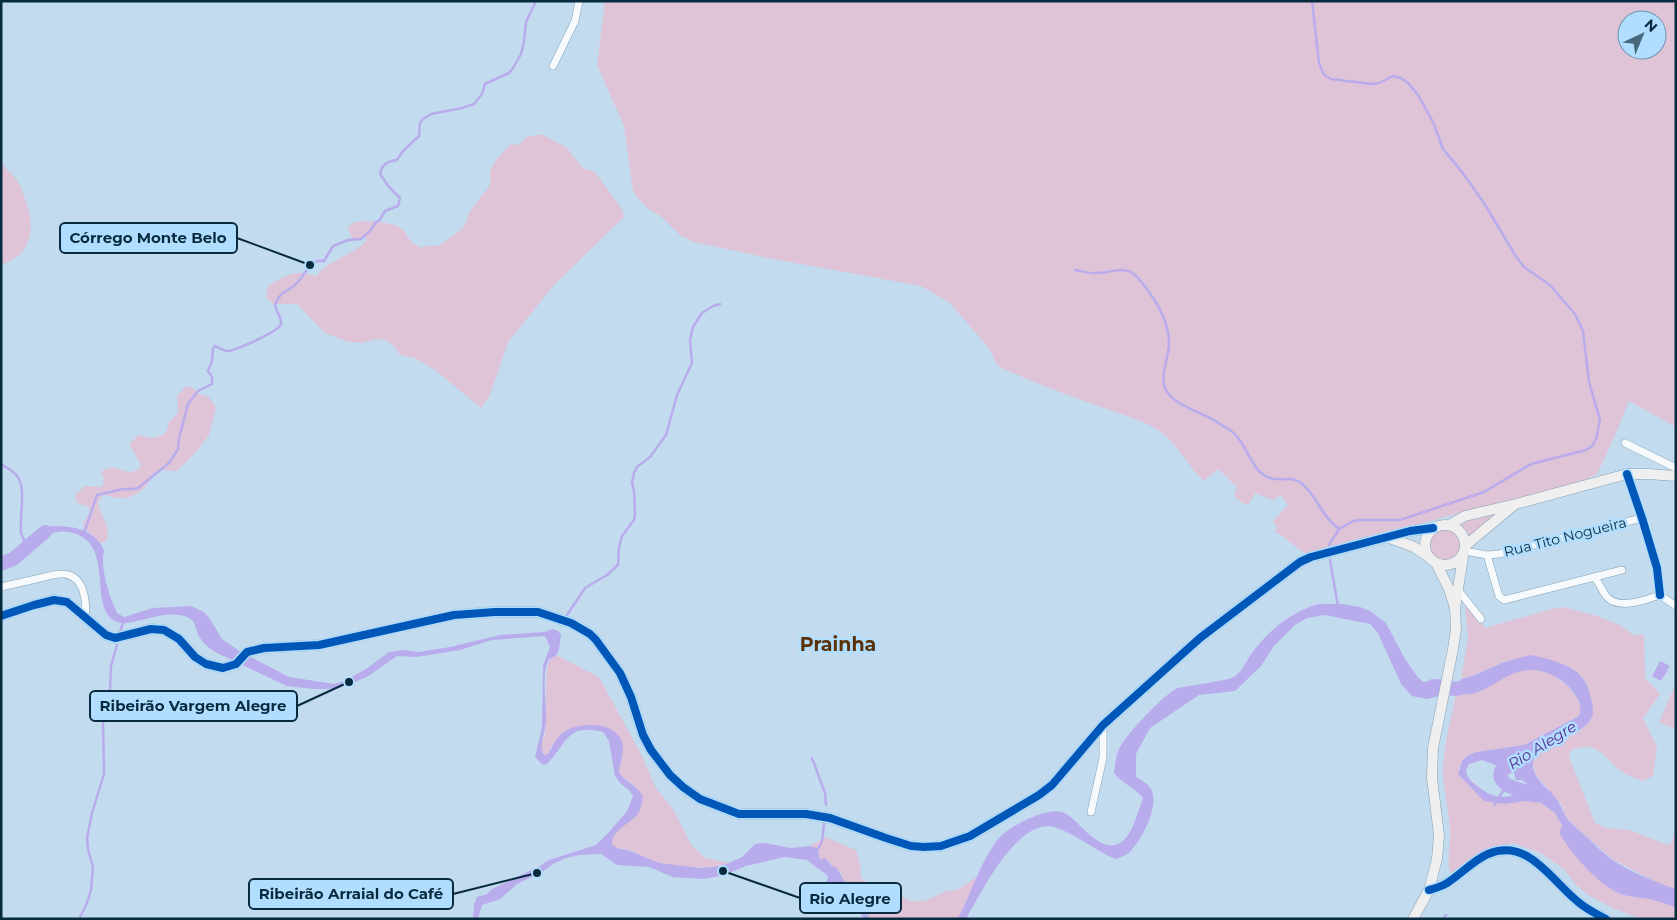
<svg xmlns="http://www.w3.org/2000/svg" width="1677" height="920" font-family="Montserrat,sans-serif">
<style>
.green{fill:#dfc4d8;fill-rule:evenodd}
.water{fill:#b9aced;fill-rule:evenodd}
.lines{fill:none;stroke-linecap:round;stroke-linejoin:round}
.stream{stroke:#b9aced;stroke-width:2.5}
.river{stroke:#b9aced;stroke-width:14}
.street-casing{stroke:#86a0b2;stroke-width:8}
.secondary-casing{stroke:#86a0b2;stroke-width:11}
.street{stroke:#f6fafc;stroke-width:7}
.secondary{stroke:#efefef;stroke-width:10}
.cycleway-casing{stroke:#b1deff;stroke-width:11}
.cycleway{stroke:#0057b8;stroke-width:8}
.labels{text-anchor:middle;dominant-baseline:central;stroke-width:5;stroke-linejoin:round;paint-order:stroke}
.street-label{font-size:14px;fill:#072a3e;stroke:#b1deff}
.water-label{font-size:15px;font-style:italic;fill:#562c8d;stroke:#b1deff}
.district-label{font-size:19px;font-weight:bold;fill:#5b3107;stroke:#b1deff}
.leader{fill:none;stroke:#072a3e;stroke-width:2}
.callout-dot{fill:#072a3e;stroke:#b1deff;stroke-width:2}
.callout{fill:#b1deff;stroke:#072a3e;stroke-width:2}
.callout-label{font-size:15px;text-anchor:middle;font-weight:bold;fill:#072a3e}
</style>
<rect width="100%" height="100%" fill="#c2dbee"/>
<path class="green" d="M605 1H1676V427L1629 401 1613 440 1597 474 1572 486 1488 505 1310 555C1297 550 1287 538 1274 531L1277 528 1273 521 1288 505 1281 495 1272 500 1255 493 1249 504H1244L1234 496 1237 487 1218 469 1204 481C1187 466 1177 442 1158 430 1141 419 1119 414 1101 407 1067 395 1034 383 1002 368L997 365 989 348 950 303 921 286 773 259 694 242 681 236 659 215 648 209 638 198 633 191 624 126 597 65ZM1627 20H1657V50H1627Z
M541 134 566 147 584 169 594 171 622 209 624 217 555 284 508 342 490 395 481 408 435 370 415 358 400 355 393 345 386 340 377 339 362 343 349 342 325 333 297 304H274L266 298 268 286C286 275 295 269 316 276 331 258 355 256 367 239L364 237 352 239 351 235 347 228C350 226 353 222 356 222 367 220 394 222 402 229 410 237 409 243 421 248L425 246H438L462 229 467 220 469 212 488 188 491 182C485 168 502 153 511 144L518 145 527 137Z
M1 161C5 169 13 174 18 182 22 187 23 194 25 199 32 217 35 239 20 254 16 258 9 261 4 264H1Z
M185 387H192L199 394 209 397 216 408 209 435 197 451 177 471 160 470 152 474C149 488 133 500 118 498 112 498 109 495 103 495L98 502C100 516 112 527 106 541L100 543 83 526C84 519 89 516 90 510L88 506C79 505 77 504 75 495L85 486 100 487 103 486 104 479 101 472C118 459 127 482 141 466L140 463 129 444 139 435 152 438 163 435 166 432 169 422 178 413 177 396Z
M1509 508 1470 540 1465 532 1454 524Z
M1429 545a17 17 0 1 1 34 0a17 17 0 1 1-34 0Z
M1467 605 1470 607 1485 628 1552 609 1564 607 1597 616 1620 625 1633 635 1644 634 1645 678 1660 694 1643 718 1657 747 1653 776 1643 781C1635 778 1625 775 1618 769 1602 754 1597 741 1571 750L1569 757 1595 823 1606 828 1629 830 1668 845 1672 842 1676 827V889L1658 883 1612 859 1567 819 1561 804 1535 774 1533 762 1543 750 1582 730 1588 686 1582 676C1570 673 1522 657 1515 659 1495 663 1480 675 1461 679L1468 638 1465 608Z
M556 655 599 677 641 754 656 788 673 809 692 846 705 858 729 863C712 871 677 867 659 863 648 860 640 854 630 850 623 848 618 849 611 845 611 832 629 822 638 813L634 785 622 777 619 772 623 749 622 742 588 725 573 728 563 732 552 745 548 754 544 755C538 747 544 741 545 732 548 708 543 684 549 661Z
M1534 669 1553 675 1567 685 1577 698 1581 708 1579 716 1524 745 1476 752 1467 756 1462 761 1458 770 1498 803 1526 801 1541 803 1555 813 1573 844 1627 887 1653 891 1676 902V919H1642L1615 909 1588 895 1575 884 1565 870 1541 853 1513 843 1484 852 1452 875C1445 868 1451 842 1450 831 1449 811 1444 793 1443 774 1443 747 1451 720 1456 694 1483 694 1491 681 1514 672 1520 670 1527 670 1534 669Z
M1676 683V729L1659 722Z
M825 837 856 850 861 869 860 875 862 879 883 892 896 894 911 901H925L946 891 957 890 977 877 962 912 957 919H870L864 905 843 879 841 873 832 866 828 860H820L817 848 810 846Z"/>
<path class="water" d="M51 526C73 526 93 528 104 550 100 570 109 595 117 613L124 617 153 608 191 606 204 612 210 619 222 639 241 652 289 677 334 684 344 681 366 669 389 652 403 650 419 652 450 647 500 635 544 632 553 629 558 631 561 635C560 640 560 649 557 654 555 657 550 658 548 661 541 677 547 704 546 721 546 731 538 747 544 755L548 754C553 746 556 737 564 732 579 722 615 721 622 742 625 751 620 763 619 772 626 784 636 783 643 797 642 803 641 809 638 814 630 824 611 830 612 845L620 849 628 850 659 863 700 868 722 866 742 857 755 844 765 843 791 848 810 846 817 848 820 860 825 858 832 866 837 868 843 879 864 905 870 919H864L858 909 841 890 826 884 828 876 807 860 784 857 746 866 724 875 704 879 673 877 649 867 617 865 601 854 579 855 566 858 553 864 542 872 517 884 500 899 482 905 478 919H473L474 905 477 897 487 894 492 889 540 866 549 860 596 845 610 831 627 811 633 796 629 790 621 784 615 776 609 741 603 732C566 723 567 744 547 764L543 765 535 757 542 727 543 666 550 647 545 636 492 640 460 650 416 657 397 656 367 677 350 684 330 689H313L287 686 217 653C209 648 202 643 198 634 195 628 196 622 189 618 164 606 130 630 115 621 87 606 117 541 69 532 48 528 31 544 17 559L15 554 28 540Z
M1318 604H1341L1360 607 1370 611 1386 623 1405 659 1417 676 1423 682 1443 679 1439 696 1427 699 1412 696 1401 684 1378 633 1370 624 1325 615 1307 618 1295 625 1274 646 1261 666 1235 691 1199 695 1150 728 1136 754V777C1141 780 1147 783 1151 789 1160 806 1142 840 1129 853 1125 856 1119 858 1115 859 1095 850 1074 833 1054 827 1017 818 981 893 966 919H957C964 909 967 898 972 888 979 872 990 846 1002 835 1013 825 1047 807 1062 812 1073 816 1082 829 1091 836 1126 864 1134 823 1143 798 1135 787 1122 784 1114 773 1115 764 1116 755 1120 747 1126 735 1166 692 1178 688 1188 686 1230 680 1234 677 1243 671 1246 661 1252 653 1269 630 1291 612 1318 604Z
M1531 655C1553 660 1583 666 1589 691 1591 699 1595 709 1592 717 1583 738 1536 742 1533 763 1531 776 1547 788 1555 797 1561 804 1563 813 1568 820 1574 826 1581 832 1588 838 1595 845 1602 852 1610 858 1625 870 1658 883 1676 889V902L1653 891 1628 887 1573 844 1555 813 1541 803 1526 801 1505 804 1484 801 1458 774 1462 761 1467 756 1476 752 1524 745 1579 716C1583 703 1577 698 1570 688 1563 680 1554 675 1544 672 1513 663 1498 687 1472 694 1467 695 1461 694 1456 694L1461 679C1473 677 1483 671 1495 666 1506 661 1519 658 1531 655ZM1482 760 1511 771 1514 773 1516 780H1522L1530 786V791C1506 796 1499 803 1477 786 1471 781 1467 778 1466 770L1469 764Z
M1660 661 1670 666 1661 681 1652 676Z"/>
<g class="lines">
<path class="stream" d="M1312 1 1319 63 1324 75 1331 79 1371 84 1379 83 1393 76 1401 78 1409 84 1418 95 1433 122 1443 149 1462 172 1484 203 1515 255 1524 267 1550 285 1575 314 1583 331 1589 382 1600 420 1596 439 1592 446 1586 450 1531 464 1484 492 1400 520H1360L1353 521 1339 529 1329 545
M1075 270C1082 271 1090 274 1097 273 1108 273 1121 267 1131 272 1138 276 1144 285 1149 292 1160 307 1169 324 1169 344 1169 358 1158 379 1167 392 1176 405 1195 410 1208 417 1215 420 1221 425 1228 429 1243 437 1248 459 1259 471 1275 487 1288 473 1301 483 1316 494 1321 516 1339 529
M1 464C6 468 13 470 17 476 27 488 19 517 21 533 22 536 24 540 26 544
M84 533 97 495 123 489H133L138 488 169 463 178 449 179 438 188 404 198 391 212 384V377L208 371 212 361 213 349 215 346C220 348 222 351 229 351 238 349 278 332 281 324 282 318 276 311 275 305 282 288 288 293 297 283 306 274 309 259 324 261L333 246 348 240 361 239 371 230 376 222 379 221 385 211 398 206 400 198 389 187 380 174C382 164 388 161 397 160L403 151 419 136 420 123 423 119 431 114 462 108 474 104 482 94 485 84 509 73 513 68 521 54 524 42 526 22 536 1
M1330 560 1338 606
M567 615 585 588 607 575 618 565 619 547 622 536 634 520 635 514 634 491 632 483 634 473 637 467 650 457 666 435 677 395 692 363 690 340 693 327 702 313 713 306 720 304
M120 631 124 621
M812 758 825 793 826 805
M1494 805 1507 785
M816 853 822 841 824 824
M79 919 87 903 91 890 93 867 88 849 87 838 92 813 104 774 103 722 110 689 111 666 117 645
M1443 919 1446 915"/>
<path class="river" d="M1 564 13 559 45 532
M1433 686 1456 689 1475 684
M1520 759 1501 771C1495 790 1533 791 1546 797
M1567 832C1578 850 1602 879 1622 887 1631 890 1640 890 1649 892 1658 893 1667 897 1676 900"/>
<g class="street-casing">
<path id="street" d="M553 66 575 21 579 1
M1625 443 1676 468
M1627 474 1642 518 1657 568 1660 595
M1465 551 1487 555 1499 554 1642 518
M1487 555 1499 596 1504 600 1622 570
M1594 577C1600 583 1601 590 1607 597 1619 610 1646 600 1660 595
M1 587C13 584 24 582 36 579 44 578 54 573 63 574 84 575 87 601 85 617
M1458 590 1481 619
M1660 595 1676 606
M1091 812 1103 758V725"/>
</g>
<g class="secondary-casing">
<path id="secondary" d="M1425 545a20 20 0 1 1 40 0a20 20 0 1 1-40 0Z
M1449 525 1465 516 1516 504 1627 474H1649L1676 476
M1387 537 1414 547 1429 557
M1466 545 1513 506
M1436 563 1449 589 1454 605
M1 616 34 605 54 600 67 602 106 635 115 638 151 629 164 630 179 639 195 657 206 664 223 668 236 664 247 652 264 648 319 645 454 615 495 612H538L571 623 590 634 596 640 620 673 631 697 643 735 651 750 670 775 683 787 700 799 739 814H806L830 818 886 838 911 846 924 847 941 846 970 836 1039 795 1052 785 1103 725 1200 638 1300 562 1311 557 1410 531 1433 528
M1429 890C1436 888 1444 886 1450 881 1462 873 1474 860 1488 854 1527 837 1551 880 1577 901 1586 909 1596 914 1606 919
M1413 919 1429 890 1437 859 1439 835 1432 778 1433 748 1453 649 1456 629 1455 608 1463 557"/>
</g>
<use href="#street" class="street"/>
<use href="#secondary" class="secondary"/>
<g class="cycleway-casing">
<path id="cycleway" d="M1627 474 1642 518 1657 568 1660 595
M1 616 34 605 54 600 67 602 106 635 115 638 151 629 164 630 179 639 195 657 206 664 223 668 236 664 247 652 264 648 319 645 454 615 495 612H538L571 623 590 634 596 640 620 673 631 697 643 735 651 750 670 775 683 787 700 799 739 814H806L830 818 886 838 911 846 924 847 941 846 970 836 1039 795 1052 785 1103 725 1200 638 1300 562 1311 557 1410 531 1433 528
M1429 890C1436 888 1444 886 1450 881 1462 873 1474 860 1488 854 1527 837 1551 880 1577 901 1586 909 1596 914 1606 919"/>
</g>
<use href="#cycleway" class="cycleway"/>
</g>
<g class="labels">
<g class="street-label">
<text transform="translate(1565 537) rotate(-14)">Rua Tito Nogueira</text>
</g>
<g class="water-label">
<text transform="translate(1542 745) rotate(-32)">Rio Alegre</text>
</g>
<g class="district-label">
<text x="838" y="644">Prainha</text>
</g>
</g>
<path class="leader" d="M310 265L237 238M349 682L297 706M537 873L453 894M723 871L800 898"/>
<g class="callout-dot">
<circle cx="310" cy="265" r="5"/>
<circle cx="349" cy="682" r="5"/>
<circle cx="537" cy="873" r="5"/>
<circle cx="723" cy="871" r="5"/>
</g>
<g class="callout">
<rect x="60" y="223" width="177" height="30" rx="5"/>
<rect x="90" y="691" width="207" height="30" rx="5"/>
<rect x="249" y="879" width="204" height="30" rx="5"/>
<rect x="800" y="883" width="101" height="30" rx="5"/>
</g>
<g class="callout-label">
<text x="148" y="243">Córrego Monte Belo</text>
<text x="193" y="711">Ribeirão Vargem Alegre</text>
<text x="351" y="899">Ribeirão Arraial do Café</text>
<text x="850" y="904">Rio Alegre</text>
</g>
<rect width="1677" height="920" fill="none" stroke="#072a3e" stroke-width="5"/>
<g transform="translate(1642 35) rotate(44)"><circle r="24" fill="#b1deff" stroke="#6d96b2"/>
<path d="M0-4L9 19L0 12L-9 19Z" fill="#48687c"/>
<text y="-8" font-size="14" font-weight="bold" text-anchor="middle" fill="#072a3e">N</text>
</g>
</svg>
